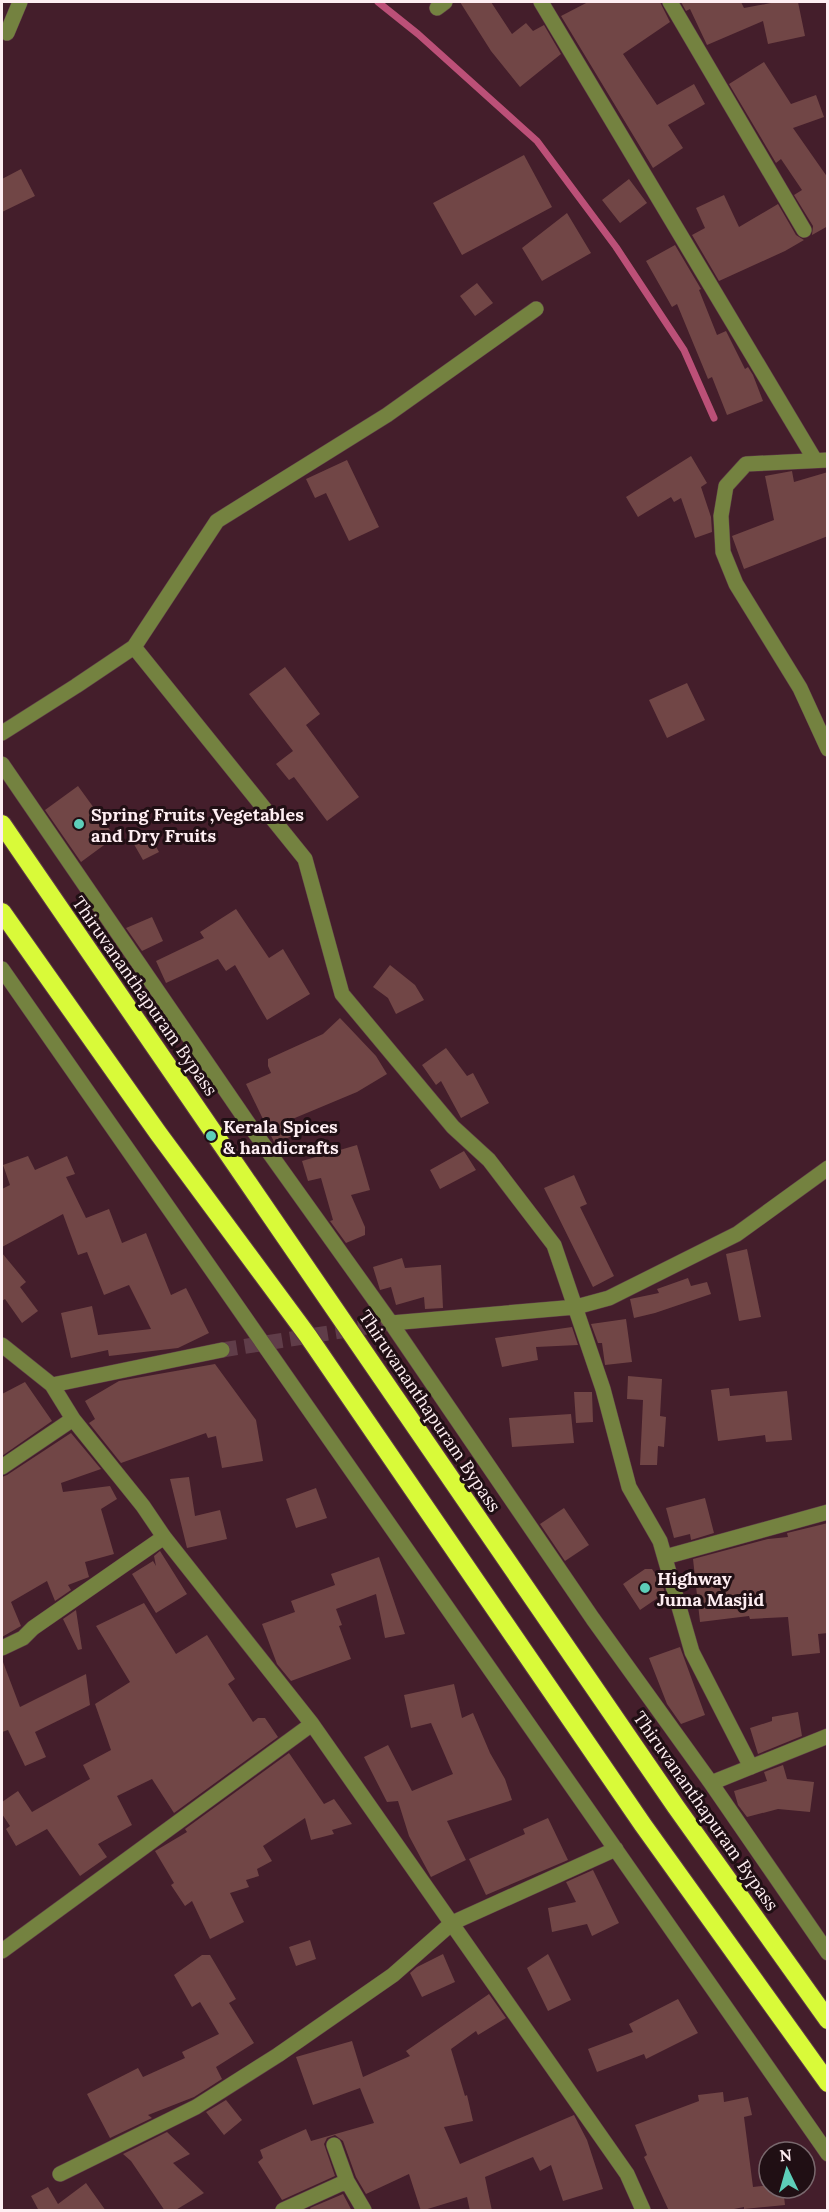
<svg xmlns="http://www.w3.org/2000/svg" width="829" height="2212" font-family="Lora,serif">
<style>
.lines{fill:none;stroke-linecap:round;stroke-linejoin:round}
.stream{stroke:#bc5078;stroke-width:7}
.building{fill:#714646}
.minor-tunnel{stroke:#603d49;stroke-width:15;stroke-dasharray:15 8;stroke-linecap:butt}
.minor-casing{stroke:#5e3b47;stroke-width:16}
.highway-casing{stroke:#5e3b47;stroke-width:20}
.minor{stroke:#748240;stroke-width:15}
.highway{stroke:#d9fa39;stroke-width:18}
.poi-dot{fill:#5dceb9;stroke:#200f14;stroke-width:2}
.labels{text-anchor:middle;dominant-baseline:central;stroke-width:6;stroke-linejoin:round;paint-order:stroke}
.poi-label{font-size:18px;font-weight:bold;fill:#feeef2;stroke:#200f14;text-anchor:start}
.street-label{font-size:18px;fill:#feeef2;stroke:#200f14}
</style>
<rect width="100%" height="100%" fill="#441e2b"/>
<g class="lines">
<path class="stream" d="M378 2 418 34 537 141 616 247 684 350 714 418"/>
</g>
<path class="building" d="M460 2H491L512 34 526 23 533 31 544 25 561 54 520 87 491 51Z
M588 2H660L670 22 623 54 657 105 694 84 705 104 668 125 683 148 653 168 561 16Z
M681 2H741L744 8 776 2H798L805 36 768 44 763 21 707 45 690 9 686 11Z
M764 62 791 104 816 95 824 117 793 128 828 178V226L812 235 813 226 794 195 802 190 781 159 776 163 729 84Z
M524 155 552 207 462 255 433 203Z
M21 169 35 196 2 212V179Z
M629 179 647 203 620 223 602 200Z
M724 195 739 227 778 204 796 235 804 240 785 251 719 281 692 235 705 228 696 208Z
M567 213 591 253 542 281 522 248Z
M675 245 701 289 699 290 717 335 726 331 745 369 748 367 753 375 763 401 727 415 712 377 708 379 677 304 672 307 646 261Z
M477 283 493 303 475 316 460 296Z
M691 456 707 483 701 487 711 517 712 532 695 538 681 498 674 502 671 497 638 517 626 497Z
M347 460 379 527 349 541 326 493 315 498 306 479Z
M792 471 794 482 828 472V536L744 569 732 536 774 520 765 476Z
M285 667 320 714 306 725 359 797 327 821 294 777 289 780 276 764 293 751 249 694Z
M687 683 705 720 667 738 649 700Z
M78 786 115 837 81 862 45 810Z
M147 830 159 852 143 860 131 839Z
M236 909 269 958 283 949 310 994 267 1020 235 965 226 971 218 959 166 983 156 961 204 938 200 932Z
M152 917 163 941 142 951 126 928Z
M390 965 415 985 424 1000 396 1014 388 998 373 987Z
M340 1018 376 1056 387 1074 357 1092 290 1120 296 1134 275 1144 246 1084 271 1073 268 1066V1059L323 1034Z
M446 1048 467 1076 473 1073 489 1103 461 1118 441 1081 436 1085 422 1065Z
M357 1145 370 1190 351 1195 365 1227V1235L346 1243 330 1221 333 1220 321 1178 308 1181 302 1161Z
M464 1151 476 1170 440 1189 430 1170Z
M28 1156 35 1170 67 1156 75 1174 66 1177 86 1218 109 1209 122 1243 146 1233 171 1295 186 1288 209 1333 178 1348 109 1356 108 1350 71 1358 61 1313 92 1306 98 1335 151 1329 129 1285 104 1295 87 1252 78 1255 63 1214 2 1247V1189L10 1185 3 1165Z
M574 1175 587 1204 580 1207 614 1276 593 1287 544 1188Z
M747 1249 761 1317 739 1321 726 1254Z
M2 1253 26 1282 20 1287 38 1311 22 1323 5 1299 2 1301Z
M402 1258 405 1268 441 1265 443 1308 425 1309 424 1297 396 1305 391 1287 380 1290 373 1267Z
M688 1278 691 1286 707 1282 711 1294 655 1313 634 1318 630 1299 659 1293 657 1289Z
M626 1319 632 1362 605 1365 602 1343H598L591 1324Z
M572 1327 578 1345 536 1347 538 1360 502 1367 495 1338Z
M215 1364 256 1420 263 1461 222 1468 216 1436 208 1438 206 1433 121 1463 89 1423 95 1419 85 1401 119 1381Z
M628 1376 662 1379 660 1416 666 1417 664 1447 658 1446 657 1465H640L643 1400 627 1399Z
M25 1382 52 1421 2 1456V1394Z
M729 1388 730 1396 787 1391 792 1440 766 1442 765 1435 718 1441 711 1390Z
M574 1392H592L593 1422 576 1423Z
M571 1414 574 1443 512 1447 509 1418Z
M71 1433 101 1469 61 1483 63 1492 110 1486 117 1499 101 1509 114 1554 85 1562 89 1577 68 1585 71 1590 55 1601 47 1581 11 1602 21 1626 2 1637V1477L7 1475Z
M189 1477 195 1516 220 1510 227 1539 187 1548 170 1479Z
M316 1488 327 1518 296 1528 286 1499Z
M705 1498 714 1533 691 1540 690 1534 674 1538 666 1508Z
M564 1508 589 1545 565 1561 540 1524Z
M828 1523V1633L818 1634 820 1653 792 1656 788 1617 750 1619 749 1616 700 1622 693 1559 768 1539 788 1537 787 1533Z
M160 1551 187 1594 156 1613 132 1574 153 1561 156 1566 154 1556Z
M379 1557 405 1634 385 1638 376 1594 336 1609 342 1625 339 1626 351 1659 291 1681 277 1664 262 1624 295 1612 291 1601 335 1585 331 1574Z
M645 1569H652L662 1584 665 1593 640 1610 623 1584Z
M144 1603 176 1654 207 1635 235 1679 228 1684 253 1722 258 1718H265L278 1737 174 1813 152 1779 117 1796 132 1825 98 1844 107 1857 80 1876 47 1829 16 1846 6 1829 10 1826 2 1814V1802L18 1791 32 1812 90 1779 83 1765 111 1750 95 1704 130 1682 96 1626Z
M76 1610 82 1649 78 1650 63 1619Z
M680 1647 705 1715 681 1724 667 1704 649 1658Z
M2 1662H3L20 1707 86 1674 90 1705 35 1732 46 1757 25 1766 8 1730 2 1732Z
M454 1684 462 1718 473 1713 490 1753 505 1779 512 1800 447 1821 466 1860 431 1877 409 1836 398 1801 387 1802 364 1757 388 1745 412 1791 453 1774 431 1723 411 1728 404 1695Z
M798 1712 802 1736 758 1754 750 1728 772 1721V1717Z
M289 1753 324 1804 334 1799 352 1824 332 1830 334 1834 311 1840 305 1818 263 1846 272 1861 257 1869 259 1876 246 1880 249 1887 230 1893 244 1922 210 1939 192 1901 185 1906 171 1885 174 1883 155 1851 187 1832 185 1829Z
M783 1765 787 1779 814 1782 810 1812 778 1809 747 1817 738 1805 734 1791 767 1781 764 1772Z
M548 1818 568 1860 486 1895 469 1859 525 1834 523 1829Z
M593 1870 619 1923 592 1936 587 1924 552 1932 548 1908 576 1902 566 1882Z
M310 1940 316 1959 296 1966 289 1947Z
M443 1954 455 1982 422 1997 410 1973 417 1967Z
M548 1954 571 2000 548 2011 527 1968Z
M202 1955H210L236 1999 229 2003 254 2043 216 2067 222 2079 194 2097 148 2115 152 2118 110 2138 87 2094 138 2068 143 2077 185 2058 182 2052 219 2034 200 2002 192 2007 174 1975Z
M489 1994 506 2018 478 2035 476 2031 451 2049 465 2096 467 2095 473 2121 444 2127 460 2164 574 2115 587 2140 603 2189 563 2201 551 2165 540 2171 533 2157 485 2177 492 2211H470L467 2197 421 2211 409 2174 366 2194 356 2177 343 2141 335 2135 327 2138 324 2144 335 2176 282 2200 258 2162 263 2158 260 2150 306 2129 311 2141 374 2123 360 2088 313 2105 296 2057 352 2041 363 2077 410 2056 406 2051Z
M678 1999 698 2033 646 2059 644 2054 597 2072 588 2049 633 2032 629 2024Z
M723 2092 724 2102 748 2097 752 2115 744 2117 753 2187 769 2185V2188H783L785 2205 744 2209V2207L724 2211H669L644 2157 647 2155 635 2125 699 2101 698 2095Z
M226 2100 242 2120 224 2135 206 2112Z
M167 2132 190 2154 173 2163 204 2193 174 2211H165L131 2161 123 2154Z
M86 2183 106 2211H39L31 2196 48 2187 58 2204Z
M343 2194 352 2211H312L310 2208Z"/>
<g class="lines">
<path class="minor-tunnel" d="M222 1350 391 1323"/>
<g class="minor-casing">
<path id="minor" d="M541 2 815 460
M670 2 804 230
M437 8 445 2
M7 33 20 2
M828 460 746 464 726 486 721 516 723 552 736 584 800 688 828 749
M134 647 305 859 342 994 453 1127 489 1160 554 1245 603 1389 629 1487 660 1541 692 1652 751 1767
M2 733 76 686 134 647 217 521 387 415 536 309
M2 764 248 1123 391 1323 593 1619 711 1783 828 1953
M2 969C275 1365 553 1758 828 2154
M391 1323 576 1307 609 1298 737 1234 828 1168
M2 1345 52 1385 73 1419 143 1506 164 1537 312 1724 627 2174 643 2210
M52 1385 222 1350
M2 1467 73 1419
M665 1557 828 1512
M2 1648 23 1638 33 1628 164 1537
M711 1783 828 1736
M2 1951 312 1724
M334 2145 347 2181 364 2210
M60 2174 196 2107 278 2055 393 1975 452 1923 616 1849
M283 2210 347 2181"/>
</g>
<g class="highway-casing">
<path id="highway" d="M2 824 676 1807 828 2020
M2 912 158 1133 308 1336 643 1825 828 2083"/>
</g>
<use href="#minor" class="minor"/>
<use href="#highway" class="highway"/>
</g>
<g class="poi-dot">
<circle cx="79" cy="824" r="6"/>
<circle cx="211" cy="1136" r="6"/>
<circle cx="645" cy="1588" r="6"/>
</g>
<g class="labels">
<g class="poi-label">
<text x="91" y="814">Spring Fruits ,Vegetables<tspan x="91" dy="21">and Dry Fruits</tspan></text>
<text x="223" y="1126">Kerala Spices<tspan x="223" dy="21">&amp; handicrafts</tspan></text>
<text x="657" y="1578">Highway<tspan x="657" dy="21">Juma Masjid</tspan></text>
</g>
<g class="street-label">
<text transform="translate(145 996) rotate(55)">Thiruvananthapuram Bypass</text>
<text transform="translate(430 1411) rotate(56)">Thiruvananthapuram Bypass</text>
<text transform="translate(706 1811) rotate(55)">Thiruvananthapuram Bypass</text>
</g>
</g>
<rect width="829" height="2212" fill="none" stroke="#feeef2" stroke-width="6"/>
<g transform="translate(787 2170) rotate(355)"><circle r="28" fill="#200f14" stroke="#79686d" stroke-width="1.5"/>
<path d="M0-4.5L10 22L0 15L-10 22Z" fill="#5dceb9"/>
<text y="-9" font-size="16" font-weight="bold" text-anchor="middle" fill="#feeef2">N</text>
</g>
</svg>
